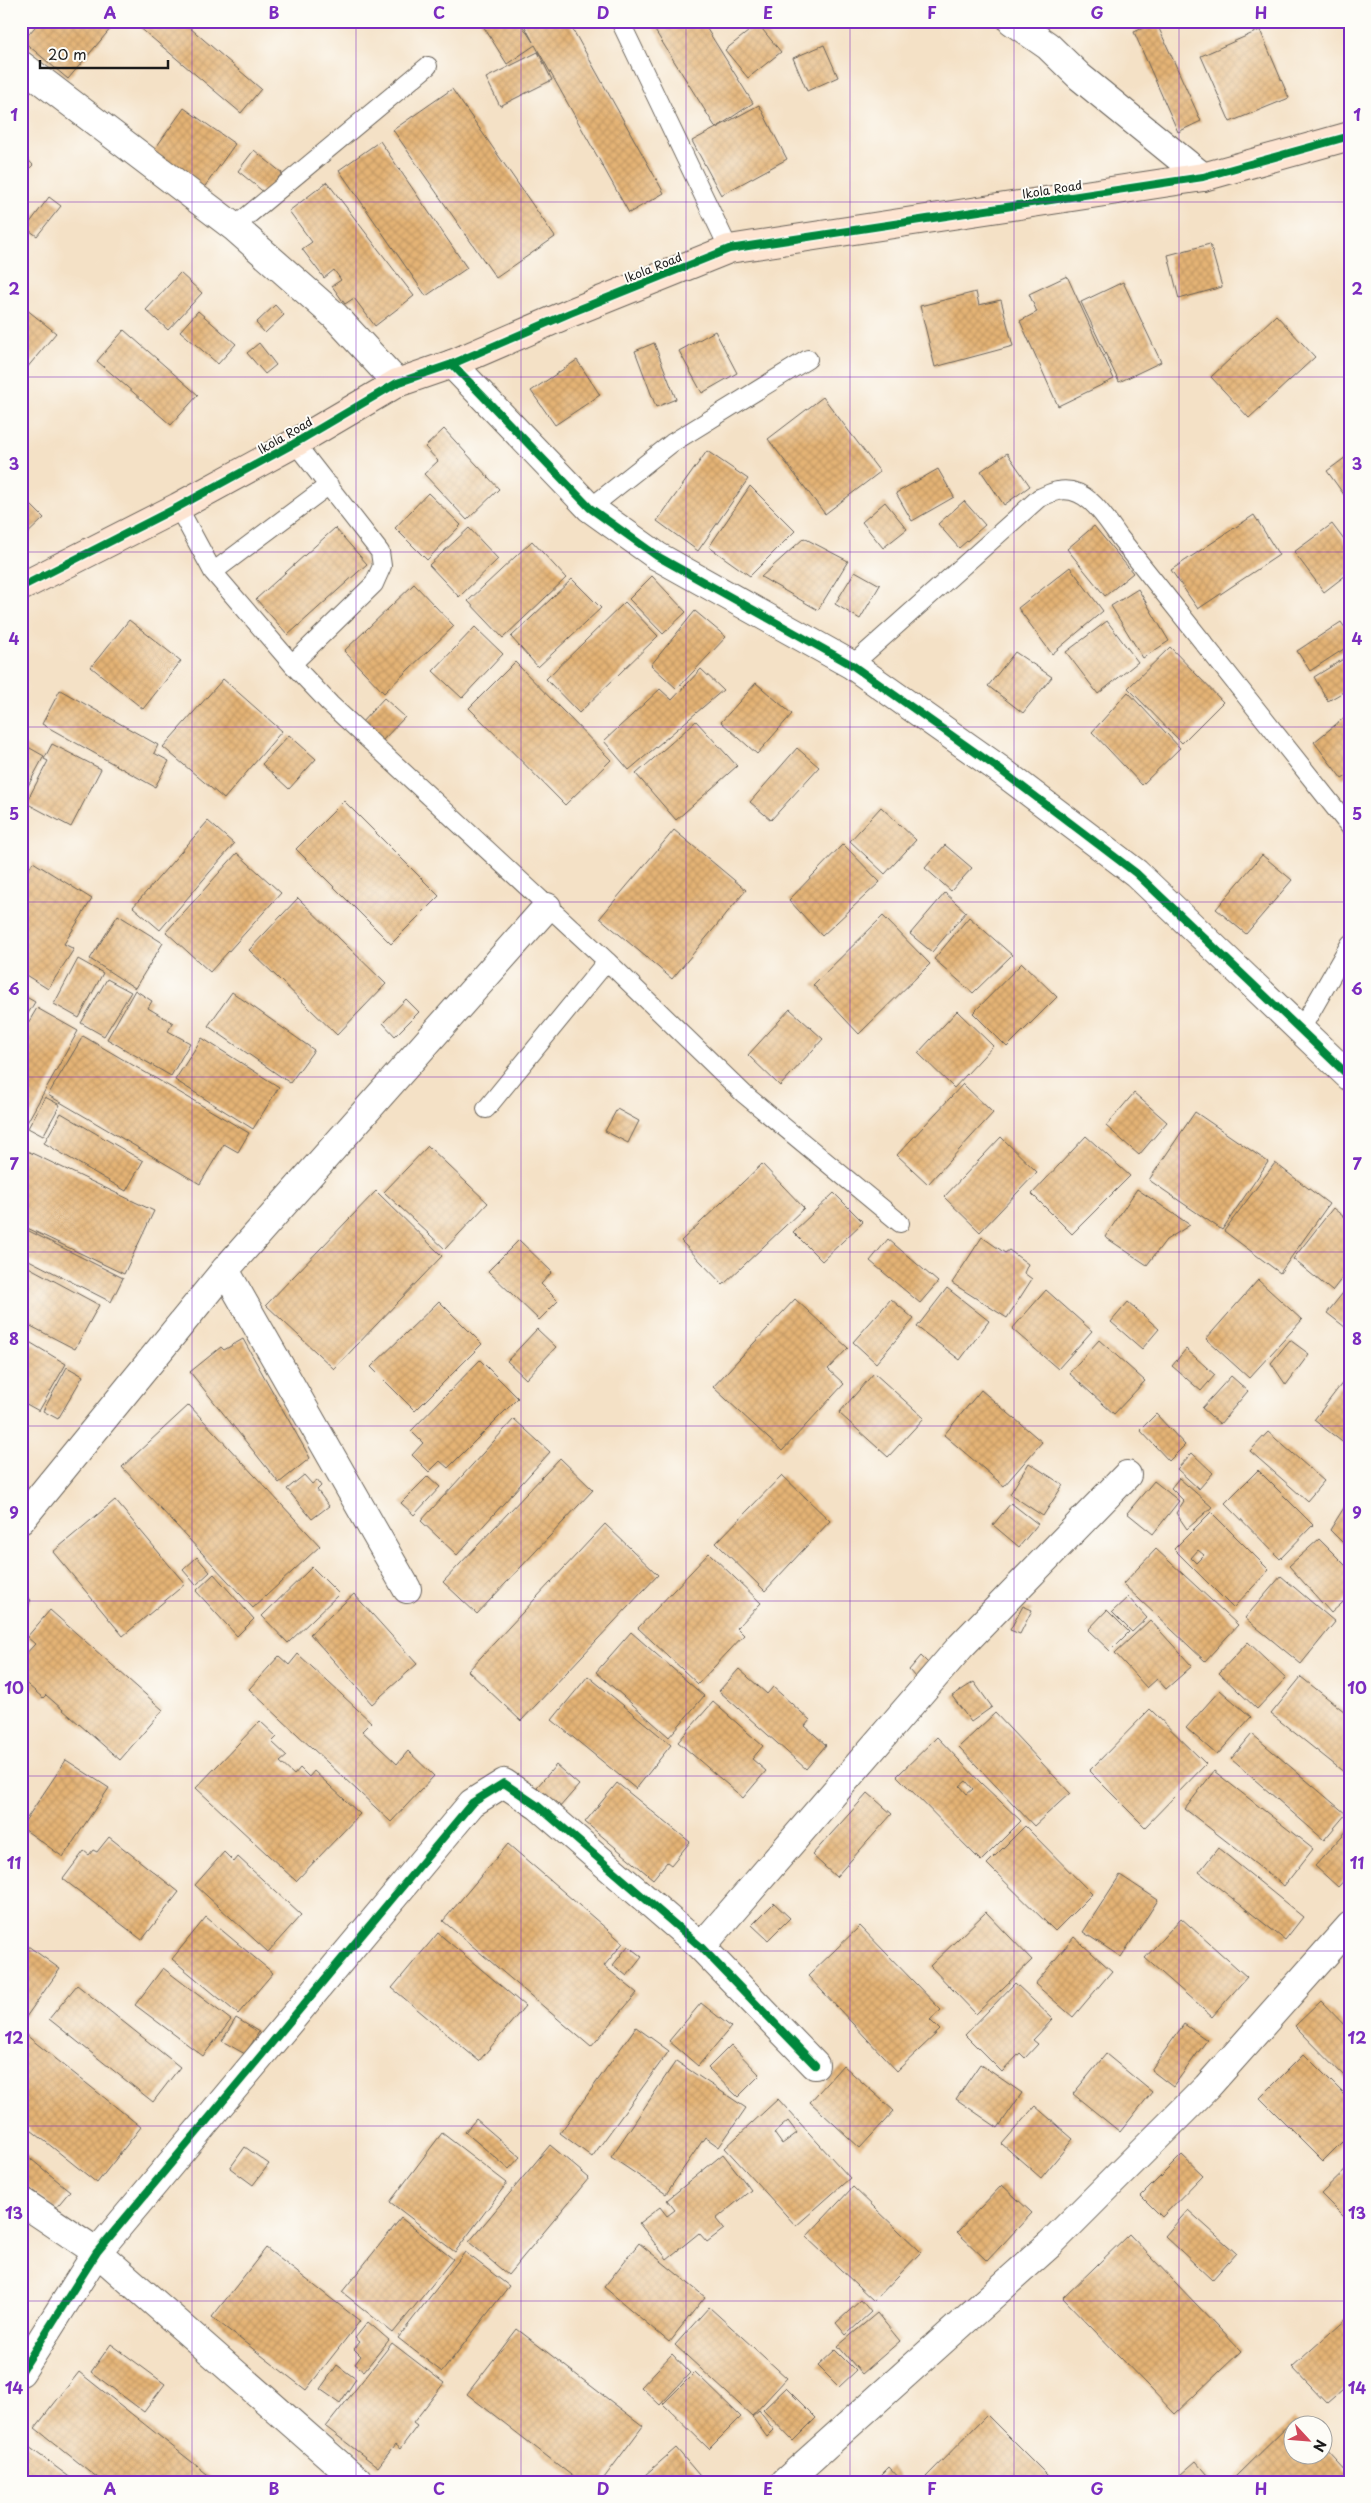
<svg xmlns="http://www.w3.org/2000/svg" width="1371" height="2503" font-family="'Playpen Sans',sans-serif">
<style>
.building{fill:url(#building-cross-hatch);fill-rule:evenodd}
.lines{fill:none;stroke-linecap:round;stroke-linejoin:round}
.lane-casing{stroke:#686158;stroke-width:20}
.street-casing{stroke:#686158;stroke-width:30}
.secondary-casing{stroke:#686158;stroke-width:30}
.lane{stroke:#fff;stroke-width:18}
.street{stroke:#fff;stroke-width:28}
.secondary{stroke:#fde4d1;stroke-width:28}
.cycleway-casing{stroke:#fdfcf7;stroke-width:11}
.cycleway{stroke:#00873e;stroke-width:8}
.grid{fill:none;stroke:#7b2cbf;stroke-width:1;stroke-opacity:0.55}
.labels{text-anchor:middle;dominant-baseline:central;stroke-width:4;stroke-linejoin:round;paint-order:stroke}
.street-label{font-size:12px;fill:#1c1c1c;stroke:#fdfcf7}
.neatline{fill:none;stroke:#7b2cbf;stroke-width:2}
.grid-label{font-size:16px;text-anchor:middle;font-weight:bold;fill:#7b2cbf}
</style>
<defs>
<pattern id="building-cross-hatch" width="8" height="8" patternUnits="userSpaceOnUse" patternTransform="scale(1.25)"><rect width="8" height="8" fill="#e4b375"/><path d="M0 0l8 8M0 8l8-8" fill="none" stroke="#c39965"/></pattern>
</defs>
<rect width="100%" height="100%" fill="#fdfcf7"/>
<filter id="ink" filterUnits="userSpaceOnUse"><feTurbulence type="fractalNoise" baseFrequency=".02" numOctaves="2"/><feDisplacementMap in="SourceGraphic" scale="10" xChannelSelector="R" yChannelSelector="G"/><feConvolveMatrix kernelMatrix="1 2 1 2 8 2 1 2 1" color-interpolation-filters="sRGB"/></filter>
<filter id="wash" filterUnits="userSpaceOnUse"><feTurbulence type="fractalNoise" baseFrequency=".0096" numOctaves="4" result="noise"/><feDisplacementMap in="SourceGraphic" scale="20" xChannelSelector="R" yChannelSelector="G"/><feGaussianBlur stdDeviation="1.12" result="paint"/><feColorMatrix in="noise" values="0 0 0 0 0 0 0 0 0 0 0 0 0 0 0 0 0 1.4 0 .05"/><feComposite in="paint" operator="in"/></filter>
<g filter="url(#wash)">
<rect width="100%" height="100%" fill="#f4e1c6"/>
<g id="blocks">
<path class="building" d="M40 21H117L68 79 23 41Z
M132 21H182L261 89 241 113Z
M480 21H519L533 42 522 21H568L664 193 629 213 535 45 507 64Z
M649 21H702L753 103 716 128Z
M1156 22 1201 121 1178 132 1134 32Z
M758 24 781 52 748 78 725 50Z
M1260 30 1289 98 1230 122 1201 56Z
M824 45 838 77 807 91 793 58Z
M538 52 552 80 500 106 486 78Z
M452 89 555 237 496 278 393 130Z
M759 105 787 159 721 195 692 141Z
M184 108 235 144 203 189 152 153Z
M380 141 467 268 426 296 339 170Z
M254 150 282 173 266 194 238 171Z
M21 152 33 165 21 177Z
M327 182 414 296 375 326 354 298 345 304 332 286 341 280 334 270 324 278 302 249 312 242 289 211Z
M49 197 61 206 37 236 26 228Z
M1210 244 1222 287 1179 299 1168 255Z
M180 273 202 293 168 330 146 310Z
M1067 276 1114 379 1058 406 1020 321 1037 312 1029 294Z
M1123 282 1161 362 1119 382 1081 302Z
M976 292 979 305 1001 300 1013 346 935 367 920 306Z
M21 305 56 333 21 375Z
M275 305 284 315 265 333 256 323Z
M198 311 236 344 218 364 180 331Z
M1276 315 1315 357 1249 418 1211 377Z
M124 330 198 395 171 425 97 361Z
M715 331 737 373 702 393 679 351Z
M259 343 276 365 265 374 247 353Z
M654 343 676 399 656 407 635 351Z
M577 360 600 395 555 425 531 391Z
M823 397 880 472 825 514 768 439Z
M444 429 499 489 467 520 424 474 438 461 425 447Z
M707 451 748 479 698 551 657 521Z
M1007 453 1030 486 1004 505 981 471Z
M1350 454V492L1345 496 1327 471Z
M938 469 954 497 912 521 896 493Z
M750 486 795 531 750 576 709 547Z
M428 493 461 525 427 560 395 528Z
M21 495 44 518 21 540Z
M964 501 985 525 959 548 938 524Z
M885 502 907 529 883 548 862 522Z
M1254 515 1279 555 1198 609 1171 570Z
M1332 524 1350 548V572L1324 592 1294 552Z
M1094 526 1133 573 1105 596 1067 549Z
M335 528 367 564 288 635 256 599Z
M469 528 498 559 459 597 429 565Z
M804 538 848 561 818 610 761 577Z
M532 541 566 578 503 638 468 601Z
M1070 567 1103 611 1052 654 1018 608Z
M855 571 880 585 860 619 835 604Z
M652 576 686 612 663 634 629 599Z
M572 579 601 608 538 667 511 637Z
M414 584 454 626 384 693 344 651Z
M1138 589 1169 641 1143 658 1111 606Z
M625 602 658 636 579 713 546 679Z
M695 611 726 637 677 689 651 665Z
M129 620 181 661 143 709 91 667Z
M1107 621 1138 662 1098 694 1066 652Z
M1341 622 1350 635V645L1310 671 1297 651Z
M475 627 503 654 462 698 433 671Z
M1170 647 1223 702 1182 743 1128 688Z
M1015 652 1052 677 1023 713 988 686Z
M1350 655V688L1328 701 1314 677Z
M515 662 611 760 565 805 469 708Z
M701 669 723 690 629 770 604 741 660 689 672 700Z
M223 679 282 731 224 799 163 747Z
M756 683 792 714 757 754 721 722Z
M60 690 158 745 154 753 169 761 155 787 42 724Z
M1128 692 1180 748 1142 785 1092 732Z
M384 698 405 717 381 742 360 724Z
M1350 713V774L1342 779 1314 742Z
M696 721 737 766 676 820 636 774Z
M289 735 316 759 289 789 262 764Z
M21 743 44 756 21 799Z
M52 744 101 769 71 827 26 803 48 761 44 759Z
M797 748 819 767 771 820 750 802Z
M344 801 439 896 391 944 296 849Z
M881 807 916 840 885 874 850 841Z
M208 821 234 844 160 930 133 907Z
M674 830 746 890 672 979 600 918Z
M843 844 880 882 822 936 789 900Z
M945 845 972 868 951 891 925 868Z
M237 853 281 893 210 972 166 932Z
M1262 855 1292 880 1246 934 1216 909Z
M33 862 92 899 64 944 74 949 48 989 21 972V881Z
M945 893 966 912 932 952 910 934Z
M298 898 386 984 337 1035 249 950Z
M118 915 163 943 135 988 90 959Z
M883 916 930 964 859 1034 813 985Z
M969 917 1012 955 973 993 934 959Z
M78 959 103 973 79 1018 54 1004Z
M1022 963 1057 997 1007 1047 973 1013Z
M107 979 131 992 104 1036 81 1023Z
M135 990 152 1001 148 1008 173 1023 168 1031 190 1043 171 1076 107 1039Z
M232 992 314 1050 290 1083 208 1026Z
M21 994 35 1002 21 1025Z
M406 999 419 1012 395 1036 383 1023Z
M37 1008 78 1031 24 1128 21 1127V1035Z
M790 1009 823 1039 780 1086 748 1055Z
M957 1011 993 1046 954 1088 918 1053Z
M83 1036 249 1133 238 1152 224 1144 200 1184 48 1095Z
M202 1038 279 1087 253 1129 175 1080Z
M963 1084 993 1113 928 1184 897 1155Z
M1134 1093 1167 1122 1139 1155 1106 1126Z
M45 1097 60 1105 43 1136 28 1128Z
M617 1109 639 1121 628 1143 605 1131Z
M1195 1112 1268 1162 1222 1230 1149 1180Z
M61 1113 143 1161 126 1191 44 1143Z
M1086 1136 1130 1176 1072 1234 1032 1194Z
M1001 1137 1037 1172 980 1232 944 1197Z
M428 1146 488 1203 445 1249 384 1192Z
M21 1148 154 1211 124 1274 21 1225Z
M1275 1163 1329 1204 1280 1273 1224 1231Z
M762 1164 804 1208 723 1285 681 1241Z
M1137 1189 1190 1225 1166 1240 1147 1265 1105 1237Z
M376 1191 442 1256 334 1369 266 1305Z
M834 1193 863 1222 822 1261 793 1232Z
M1333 1208 1350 1222V1268L1332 1291 1293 1259Z
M21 1227 123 1278 111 1302 21 1256Z
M982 1237 1005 1253 1009 1250 1028 1264 1024 1273 1032 1279 1007 1318 952 1283Z
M888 1239 938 1282 920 1303 870 1261Z
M519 1240 552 1272 541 1284 558 1301 539 1320 488 1271Z
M21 1263 99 1305 75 1349 21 1321Z
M1258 1280 1302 1320 1249 1378 1206 1339Z
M1350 1284V1331L1327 1313Z
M947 1288 989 1321 960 1360 917 1327Z
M1046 1290 1092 1331 1058 1369 1012 1329Z
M795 1299 848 1348 828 1369 844 1384 782 1451 713 1387Z
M891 1299 914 1319 876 1363 853 1342Z
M439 1301 482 1344 415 1411 371 1367Z
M1128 1302 1159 1329 1142 1349 1111 1322Z
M537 1329 556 1347 526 1379 507 1361Z
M21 1337 66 1364 39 1411 21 1401Z
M243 1339 310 1458 279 1483 190 1372 221 1347 224 1350Z
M1099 1340 1145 1381 1114 1414 1069 1373Z
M1290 1340 1309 1354 1286 1385 1271 1363Z
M1186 1349 1215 1375 1201 1391 1172 1366Z
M480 1360 518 1398 448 1468 440 1461 429 1472 412 1455 423 1443 411 1431Z
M67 1367 83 1376 58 1419 43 1411Z
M874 1373 924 1418 888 1457 839 1413Z
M1350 1373V1448L1314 1420Z
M1231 1376 1248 1391 1220 1424 1202 1408Z
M981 1390 1042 1442 1004 1486 944 1435Z
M189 1405 320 1546 253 1608 122 1467Z
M1156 1414 1185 1445 1169 1461 1140 1430Z
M514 1419 550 1452 457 1555 421 1521Z
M1268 1432 1324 1481 1307 1501 1250 1451Z
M1192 1453 1213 1473 1199 1489 1177 1469Z
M560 1458 593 1490 477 1614 443 1582Z
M1029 1463 1063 1485 1043 1516 1010 1494Z
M1258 1470 1313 1525 1280 1559 1225 1503Z
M304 1475 312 1484 317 1480 321 1486 317 1490 329 1506 312 1519 287 1489Z
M782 1475 830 1521 765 1591 716 1543Z
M428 1476 440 1487 414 1515 401 1503Z
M1179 1478 1212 1507 1187 1529 1176 1513 1184 1501 1171 1488Z
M1154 1481 1179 1501 1153 1534 1127 1513Z
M115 1500 185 1584 123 1636 53 1552Z
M1011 1503 1038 1524 1019 1547 993 1525Z
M1345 1506 1350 1510V1550L1330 1530Z
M1211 1512 1269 1570 1233 1608 1174 1549ZM1198 1550 1204 1555 1196 1563 1191 1558Z
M605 1524 658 1575 521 1721 468 1671Z
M1319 1539 1350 1570V1596L1331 1613 1289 1566Z
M1156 1549 1238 1625 1205 1661 1123 1584Z
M709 1553 761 1603 737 1628 744 1635 698 1684 638 1628Z
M197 1557 210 1572 196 1585 183 1570Z
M312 1567 339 1594 288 1643 262 1616Z
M214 1574 254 1619 237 1636 196 1591Z
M1281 1576 1335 1622 1301 1664 1245 1618Z
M21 1593 31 1600 21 1615Z
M354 1594 417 1664 372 1704 310 1634Z
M1128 1597 1147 1618 1132 1632 1112 1612Z
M1023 1606 1032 1610 1020 1634 1010 1630Z
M50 1610 163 1710 120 1760 46 1695 43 1698 21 1679V1659L35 1644 27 1637Z
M1107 1610 1129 1632 1110 1651 1088 1630Z
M1150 1620 1192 1666 1166 1689 1157 1679 1147 1688 1115 1653Z
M631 1632 704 1696 669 1737 596 1672Z
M1248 1642 1286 1678 1257 1709 1219 1673Z
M298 1654 371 1722 362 1731 397 1764 408 1751 434 1776 391 1822 249 1689 279 1656 289 1665Z
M921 1656 928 1663 915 1677 909 1670Z
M739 1669 767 1694 773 1687 810 1720 805 1726 826 1745 806 1769 719 1691Z
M588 1676 671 1745 636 1789 552 1720Z
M1301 1677 1350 1716V1777L1271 1714Z
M974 1682 992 1707 971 1722 952 1696Z
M1220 1690 1251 1717 1217 1755 1186 1728Z
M713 1702 763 1746 752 1759 766 1771 743 1798 678 1742Z
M1150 1709 1206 1764 1145 1827 1089 1771Z
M995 1713 1070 1793 1034 1826 959 1747Z
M260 1721 277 1737 272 1742 287 1756 280 1762 294 1775 300 1768 309 1777 314 1771 360 1814 296 1881 196 1788Z
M1252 1734 1346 1814 1324 1840 1231 1759Z
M937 1737 981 1783 1021 1821 981 1861 897 1776ZM966 1781 973 1789 967 1794 960 1786Z
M66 1760 109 1788 63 1857 21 1827Z
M556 1765 579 1785 559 1808 537 1787Z
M1214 1771 1313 1849 1284 1886 1185 1809Z
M617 1783 690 1842 671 1865 667 1862 653 1879 585 1822Z
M868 1793 892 1814 836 1877 812 1855Z
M1025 1826 1092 1894 1055 1931 987 1864Z
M1350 1827V1874L1338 1887 1315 1866Z
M109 1837 179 1892 142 1940 63 1879 84 1851 89 1855 93 1850 97 1852Z
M508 1844 623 1943 604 1966 637 1993 591 2047 443 1921Z
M1218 1848 1303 1917 1285 1940 1199 1872Z
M224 1852 234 1862 238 1857 301 1915 268 1952 195 1885Z
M1120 1875 1158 1900 1121 1957 1083 1932Z
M774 1903 790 1918 768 1940 752 1925Z
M986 1912 1032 1960 976 2014 930 1966Z
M206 1917 273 1973 238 2014 172 1959Z
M1181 1918 1247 1977 1212 2017 1145 1958Z
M860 1926 941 2010 930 2020 940 2030 897 2071 808 1976Z
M438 1933 525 2006 479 2061 392 1988Z
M1074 1937 1112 1971 1073 2017 1035 1984Z
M21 1941 60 1969 26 2017 21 2014Z
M628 1946 642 1957 627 1976 613 1965Z
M163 1968 231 2020 203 2056 135 2005Z
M1015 1983 1053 2019 1033 2040 1038 2044 1025 2058 1020 2053 1002 2072 965 2035Z
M77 1985 180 2067 153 2102 49 2019Z
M1321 2001 1350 2031V2082L1295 2026Z
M701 2003 731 2027 698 2066 669 2041Z
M236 2018 259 2032 245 2054 222 2041Z
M1184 2024 1207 2040 1173 2087 1151 2070Z
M636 2027 669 2051 592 2157 560 2133Z
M21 2031 141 2127 97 2183 21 2122Z
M731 2045 760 2075 738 2097 708 2068Z
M1106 2054 1152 2092 1120 2132 1073 2094Z
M1304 2054 1350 2100V2134L1323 2161 1260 2098Z
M676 2061 746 2108 719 2147 705 2137 666 2194 611 2157Z
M980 2064 1022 2093 998 2128 956 2099Z
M843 2065 894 2111 860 2148 810 2102Z
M778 2099 850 2178 796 2226 725 2148ZM788 2121 797 2133 782 2144 774 2133Z
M1035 2106 1073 2139 1041 2178 1002 2144Z
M476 2119 520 2157 509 2169 465 2132Z
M442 2133 507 2183 455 2252 390 2202Z
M550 2145 589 2178 508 2275 469 2242Z
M245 2147 269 2164 253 2185 230 2168Z
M21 2151 70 2191 55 2209 21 2181Z
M723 2154 751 2190 716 2219 724 2229 707 2242 699 2233 667 2259 639 2223 660 2207 667 2216 675 2210 667 2200Z
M1182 2155 1203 2175 1162 2217 1141 2196Z
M1350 2166V2223L1321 2194Z
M1002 2185 1032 2213 987 2261 957 2232Z
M853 2187 921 2252 874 2301 806 2237Z
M1188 2210 1236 2253 1212 2280 1165 2236Z
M401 2218 453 2259 393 2333 342 2292Z
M1129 2234 1241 2351 1175 2414 1063 2298Z
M639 2243 705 2297 669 2342 604 2287Z
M266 2248 360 2321 306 2390 212 2317Z
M465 2252 509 2286 442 2372 398 2338Z
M861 2300 871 2312 846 2335 836 2323Z
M709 2307 787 2378 752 2416 675 2345Z
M877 2313 900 2341 862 2374 838 2346Z
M1350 2315V2384L1327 2404 1292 2367Z
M368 2322 389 2340 364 2371 355 2364 361 2356 354 2349 360 2342 355 2338Z
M517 2329 643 2426 601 2482H580L467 2394Z
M392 2343 444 2383 413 2423 417 2426 400 2449 395 2445 378 2467 326 2427Z
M111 2344 165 2384 144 2412 91 2372Z
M835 2350 856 2371 839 2387 818 2366Z
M672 2354 690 2373 660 2405 641 2387Z
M337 2365 356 2379 340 2403 320 2389Z
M79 2372 217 2482H103L35 2428Z
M695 2372 741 2417 709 2449 663 2404Z
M786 2388 816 2418 793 2441 763 2410Z
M759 2411 774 2430 767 2437 752 2417Z
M987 2415 1054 2482H930L926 2477Z
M1295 2418 1303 2426H1294V2456H1324V2447L1350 2475V2482H1238L1234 2478Z
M21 2441 76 2482H21Z
M676 2448 705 2482H637Z
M1196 2461 1214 2482H1172Z
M889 2467 903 2482H874Z"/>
</g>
</g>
<g filter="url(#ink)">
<use href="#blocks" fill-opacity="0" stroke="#686158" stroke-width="1"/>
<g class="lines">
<g class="lane-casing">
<path id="lane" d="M620 21 729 249
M234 227 428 66
M178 507 213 572 292 664 330 704 607 961 744 1094 900 1223
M590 508 672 443 808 359
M213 572 329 485
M292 664 374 584 382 566 380 552 295 443
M852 665 1039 498C1045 496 1051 492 1058 491 1087 485 1106 519 1120 538L1350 827
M1300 1031 1350 944
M486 1109 607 961"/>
</g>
<g class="street-casing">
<path id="street" d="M1012 21 1048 46 1080 77 1203 177
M21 65 234 227 335 316 397 383
M452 364 590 508 657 556 852 665 999 769 1136 873 1350 1077
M225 1270 407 1589
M21 1520 225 1270 547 907
M701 1947 961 1646 1127 1475
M21 2201 97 2252 359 2482
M21 2372 97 2252 472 1803 504 1783 538 1806 701 1947 815 2065
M785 2482 1050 2244 1207 2087 1350 1926"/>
</g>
<g class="secondary-casing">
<path id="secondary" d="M21 587 178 507 295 443 397 383 452 364 570 313 729 249 1203 177 1350 136"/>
</g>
<use href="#lane" class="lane"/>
<use href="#street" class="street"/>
<use href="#secondary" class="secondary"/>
<g class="cycleway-casing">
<path id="cycleway" d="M452 364 590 508 657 556 852 665 999 769 1136 873 1350 1077
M21 587 178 507 295 443 397 383 452 364 570 313 729 249 1203 177 1350 136
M21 2372 97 2252 472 1803 504 1783 538 1806 701 1947 815 2065"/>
</g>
<use href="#cycleway" class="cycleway"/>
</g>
</g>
<path class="grid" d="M192 21V2482M356 21V2482M521 21V2482M686 21V2482M850 21V2482M1014 21V2482M1179 21V2482M21 202H1350M21 377H1350M21 552H1350M21 727H1350M21 902H1350M21 1077H1350M21 1252H1350M21 1426H1350M21 1601H1350M21 1776H1350M21 1951H1350M21 2126H1350M21 2301H1350"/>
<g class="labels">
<g class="street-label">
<text transform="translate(1052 189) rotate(-9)">Ikola Road</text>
<text transform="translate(653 267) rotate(-22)">Ikola Road</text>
<text transform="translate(285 435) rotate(-30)">Ikola Road</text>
</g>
</g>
<rect width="1371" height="2503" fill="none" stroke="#fdfcf7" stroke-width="55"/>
<g transform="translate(1308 2440) rotate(116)"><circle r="24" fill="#fdfcf7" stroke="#a3a29f"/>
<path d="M0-4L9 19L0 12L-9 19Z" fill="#d1495b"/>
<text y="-8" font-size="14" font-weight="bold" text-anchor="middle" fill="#1c1c1c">N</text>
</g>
<path d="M40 60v8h128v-8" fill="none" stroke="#1c1c1c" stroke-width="2.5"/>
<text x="48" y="60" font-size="15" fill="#1c1c1c" stroke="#fdfcf7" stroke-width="4" paint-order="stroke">20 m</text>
<rect x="28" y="28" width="1316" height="2448" class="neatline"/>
<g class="grid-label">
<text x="110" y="19">A</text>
<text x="274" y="19">B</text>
<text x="439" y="19">C</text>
<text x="603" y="19">D</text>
<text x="768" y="19">E</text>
<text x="932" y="19">F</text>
<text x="1097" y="19">G</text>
<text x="1261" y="19">H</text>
<text x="14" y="121">1</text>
<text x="1357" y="121">1</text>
<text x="14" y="295">2</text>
<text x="1357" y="295">2</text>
<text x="14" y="470">3</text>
<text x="1357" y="470">3</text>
<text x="14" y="645">4</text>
<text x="1357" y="645">4</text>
<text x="14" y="820">5</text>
<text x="1357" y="820">5</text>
<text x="14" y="995">6</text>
<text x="1357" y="995">6</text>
<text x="14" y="1170">7</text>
<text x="1357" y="1170">7</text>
<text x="14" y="1345">8</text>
<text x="1357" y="1345">8</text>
<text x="14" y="1519">9</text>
<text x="1357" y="1519">9</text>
<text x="14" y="1694">10</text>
<text x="1357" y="1694">10</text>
<text x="14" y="1869">11</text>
<text x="1357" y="1869">11</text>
<text x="14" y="2044">12</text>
<text x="1357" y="2044">12</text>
<text x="14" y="2219">13</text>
<text x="1357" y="2219">13</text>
<text x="14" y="2394">14</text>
<text x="1357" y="2394">14</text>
<text x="110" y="2495">A</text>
<text x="274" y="2495">B</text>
<text x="439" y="2495">C</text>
<text x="603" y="2495">D</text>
<text x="768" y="2495">E</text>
<text x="932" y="2495">F</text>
<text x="1097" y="2495">G</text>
<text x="1261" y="2495">H</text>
</g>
</svg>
